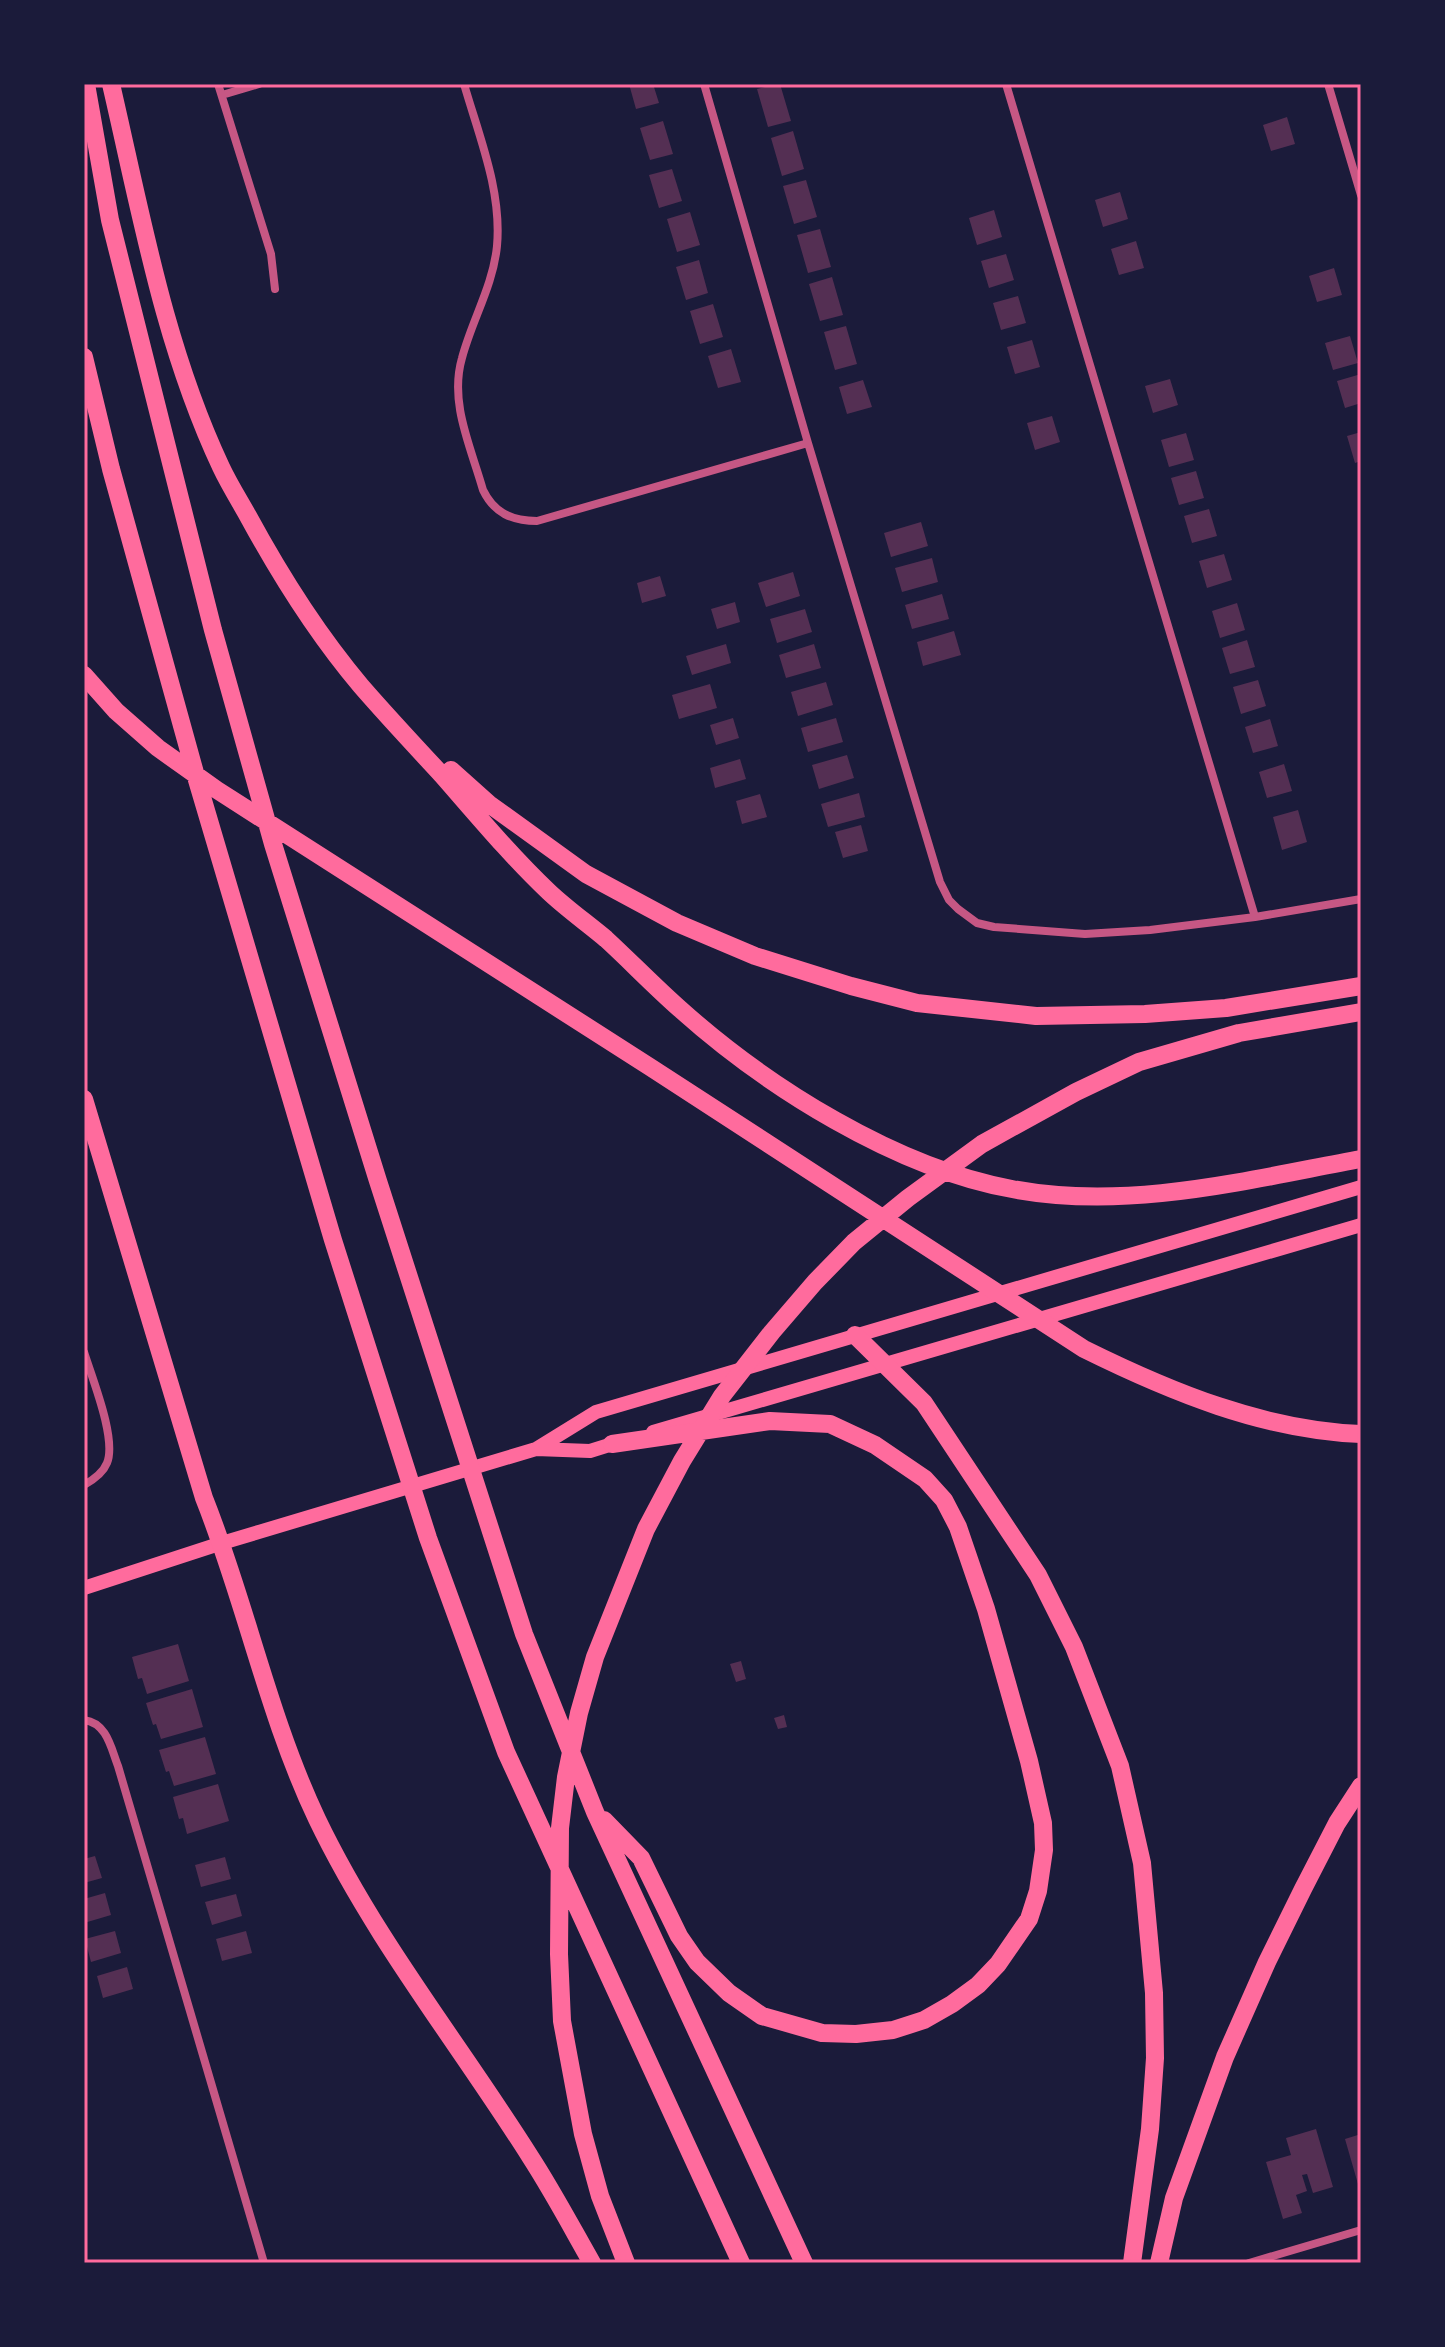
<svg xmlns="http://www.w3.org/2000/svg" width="1445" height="2347" font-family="'Work Sans',sans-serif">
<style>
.building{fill:#542f53}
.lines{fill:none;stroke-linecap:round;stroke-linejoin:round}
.minor{stroke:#c65784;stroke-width:8}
.secondary{stroke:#ff6b9d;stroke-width:14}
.motorway{stroke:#ff6b9d;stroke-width:18}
.neatline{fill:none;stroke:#ff6b9d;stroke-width:3}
</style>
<rect width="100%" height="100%" fill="#1b1b3a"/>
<path class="building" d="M629 84H653L659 103 636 109Z
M777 84H780L791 121 768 127 757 89Z
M1287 117 1295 144 1271 151 1263 125Z
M663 121 673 154 650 160 640 128Z
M793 131 804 169 782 176 771 138Z
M672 169 682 201 659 208 649 175Z
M806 180 817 217 794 224 783 186Z
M1120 192 1128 219 1103 227 1095 200Z
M994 210 1002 237 977 245 969 218Z
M690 212 700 245 677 252 667 219Z
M820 229 831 267 808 273 797 235Z
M1136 241 1144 268 1119 275 1111 249Z
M1006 254 1014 280 989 288 981 261Z
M699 260 708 293 686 300 676 267Z
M1334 268 1342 295 1317 302 1309 276Z
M832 277 843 315 820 321 809 284Z
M1018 296 1026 323 1001 330 993 303Z
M713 304 723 337 700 344 690 311Z
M846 326 857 364 835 370 824 332Z
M1350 336 1358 363 1333 370 1325 343Z
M1032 340 1040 367 1015 374 1007 347Z
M731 349 741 382 718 388 708 356Z
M1361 374V403L1345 408 1337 381Z
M1170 379 1178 405 1153 413 1145 386Z
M863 380 872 407 847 414 839 387Z
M1052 416 1060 442 1035 450 1027 423Z
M1361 432V461L1355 463 1347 436Z
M1186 433 1194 460 1169 467 1161 440Z
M1196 471 1204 498 1179 505 1171 478Z
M1209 509 1217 536 1192 543 1184 516Z
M921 522 928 546 891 557 884 533Z
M1224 554 1232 580 1207 588 1199 561Z
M932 558 938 582 902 592 895 568Z
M793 572 800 596 766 607 758 583Z
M660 576 666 596 642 603 637 583Z
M942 594 949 619 912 629 905 605Z
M735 602 740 622 717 629 711 609Z
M1237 603 1245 630 1220 638 1212 611Z
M805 609 812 632 777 643 770 619Z
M954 631 961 655 923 666 917 642Z
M1247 640 1255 667 1230 674 1222 648Z
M726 644 731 663 692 675 686 656Z
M814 644 821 668 786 678 779 655Z
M1258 680 1266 706 1241 714 1233 687Z
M826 682 833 705 798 716 791 692Z
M710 684 717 708 679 719 672 695Z
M733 718 739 738 716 745 710 725Z
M836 718 843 742 808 752 801 728Z
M1270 719 1278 746 1253 753 1245 727Z
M847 755 854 778 819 789 812 765Z
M740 759 746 779 715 788 710 768Z
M1284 764 1292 791 1267 798 1259 772Z
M859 793 865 817 828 827 821 804Z
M760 794 767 817 742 824 736 801Z
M1298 810 1307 842 1282 850 1273 817Z
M861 825 868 851 843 858 835 832Z
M178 1644 189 1681 147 1694 142 1678 138 1679 132 1657Z
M741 1661 746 1679 736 1682 730 1664Z
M192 1689 203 1727 161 1739 156 1724 153 1725 146 1703Z
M784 1715 787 1727 778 1729 774 1718Z
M205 1737 216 1774 174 1786 169 1771 166 1772 159 1750Z
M218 1784 229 1821 187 1834 183 1818 179 1819 173 1797Z
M95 1856 102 1878 84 1883V1859Z
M225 1857 231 1879 201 1887 195 1865Z
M105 1893 111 1915 84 1923V1899Z
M236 1894 242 1916 212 1925 205 1902Z
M115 1931 121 1953 91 1962 85 1939Z
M246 1931 252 1953 222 1961 216 1939Z
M127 1967 133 1989 103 1998 97 1976Z
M1316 2129 1333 2187 1313 2193 1307 2174 1302 2175 1307 2191 1296 2195 1302 2213 1283 2219 1266 2162 1291 2155 1286 2138Z
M1361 2134V2191H1360L1345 2139Z"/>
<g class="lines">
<path class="minor" d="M218 84 271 254 275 289
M464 84C479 136 502 191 497 246 493 286 472 320 462 358 449 403 471 447 483 490 494 513 512 521 537 521L808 443
M704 84 808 443 940 882 949 900 958 909 977 923 994 927 1085 934 1150 930 1255 917 1361 899
M1006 84 1255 917
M1328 84 1361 195
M222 95 259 84
M84 1352C92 1378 117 1439 107 1463 103 1473 93 1480 84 1485
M84 1720C107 1723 111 1748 118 1766L264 2263
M1249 2263 1361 2230"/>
<path class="secondary" d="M653 1432 1361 1225
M536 1449 590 1451 622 1441
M84 1588 222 1543 536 1449 596 1412 1361 1187"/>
<path class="motorway" d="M86 84 110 220 213 630 273 844 378 1181 524 1634 595 1812 804 2263
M111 84C141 213 164 346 221 467 229 484 239 500 248 516 280 575 317 634 361 686 387 716 415 746 442 775 477 815 511 856 549 892 567 909 587 923 606 939 631 962 655 987 680 1009 767 1087 896 1168 1012 1189 1128 1211 1247 1180 1361 1159
M84 357 111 469 197 780 333 1240 428 1538 506 1752 741 2263
M84 675 116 711 158 748 217 790 650 1067 1084 1349C1171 1392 1263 1430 1361 1434
M451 770 489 804 586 874 677 923 755 956 851 986 917 1003 1036 1016 1145 1014 1226 1008 1361 986
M84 1099 204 1498C246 1603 268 1716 317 1819 375 1940 460 2045 531 2158 553 2192 572 2228 592 2263
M855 1335 924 1403 1038 1575 1074 1647 1120 1766 1142 1863 1154 1993 1155 2058 1150 2129 1132 2263
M604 1820 641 1858 679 1936 697 1962 729 1993 762 2016 822 2033 856 2034 893 2030 924 2020 952 2004 978 1985 998 1964 1029 1919 1038 1891 1044 1850 1043 1823 1029 1761 986 1609 958 1527 944 1500 925 1479 875 1445 830 1424 770 1421 612 1444
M626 2263 600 2196 583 2134 562 2021 559 1954 560 1828 566 1777 579 1713 595 1657 646 1529 682 1461 722 1396 772 1332 815 1282 854 1242 908 1198 982 1144 1076 1092 1139 1062 1239 1033 1361 1012
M1159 2263 1174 2198 1225 2057 1267 1962 1303 1889 1337 1823 1361 1786"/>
</g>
<rect width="1445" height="2347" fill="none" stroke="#1b1b3a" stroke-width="172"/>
<rect x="86" y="86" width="1273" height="2175" class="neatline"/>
</svg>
